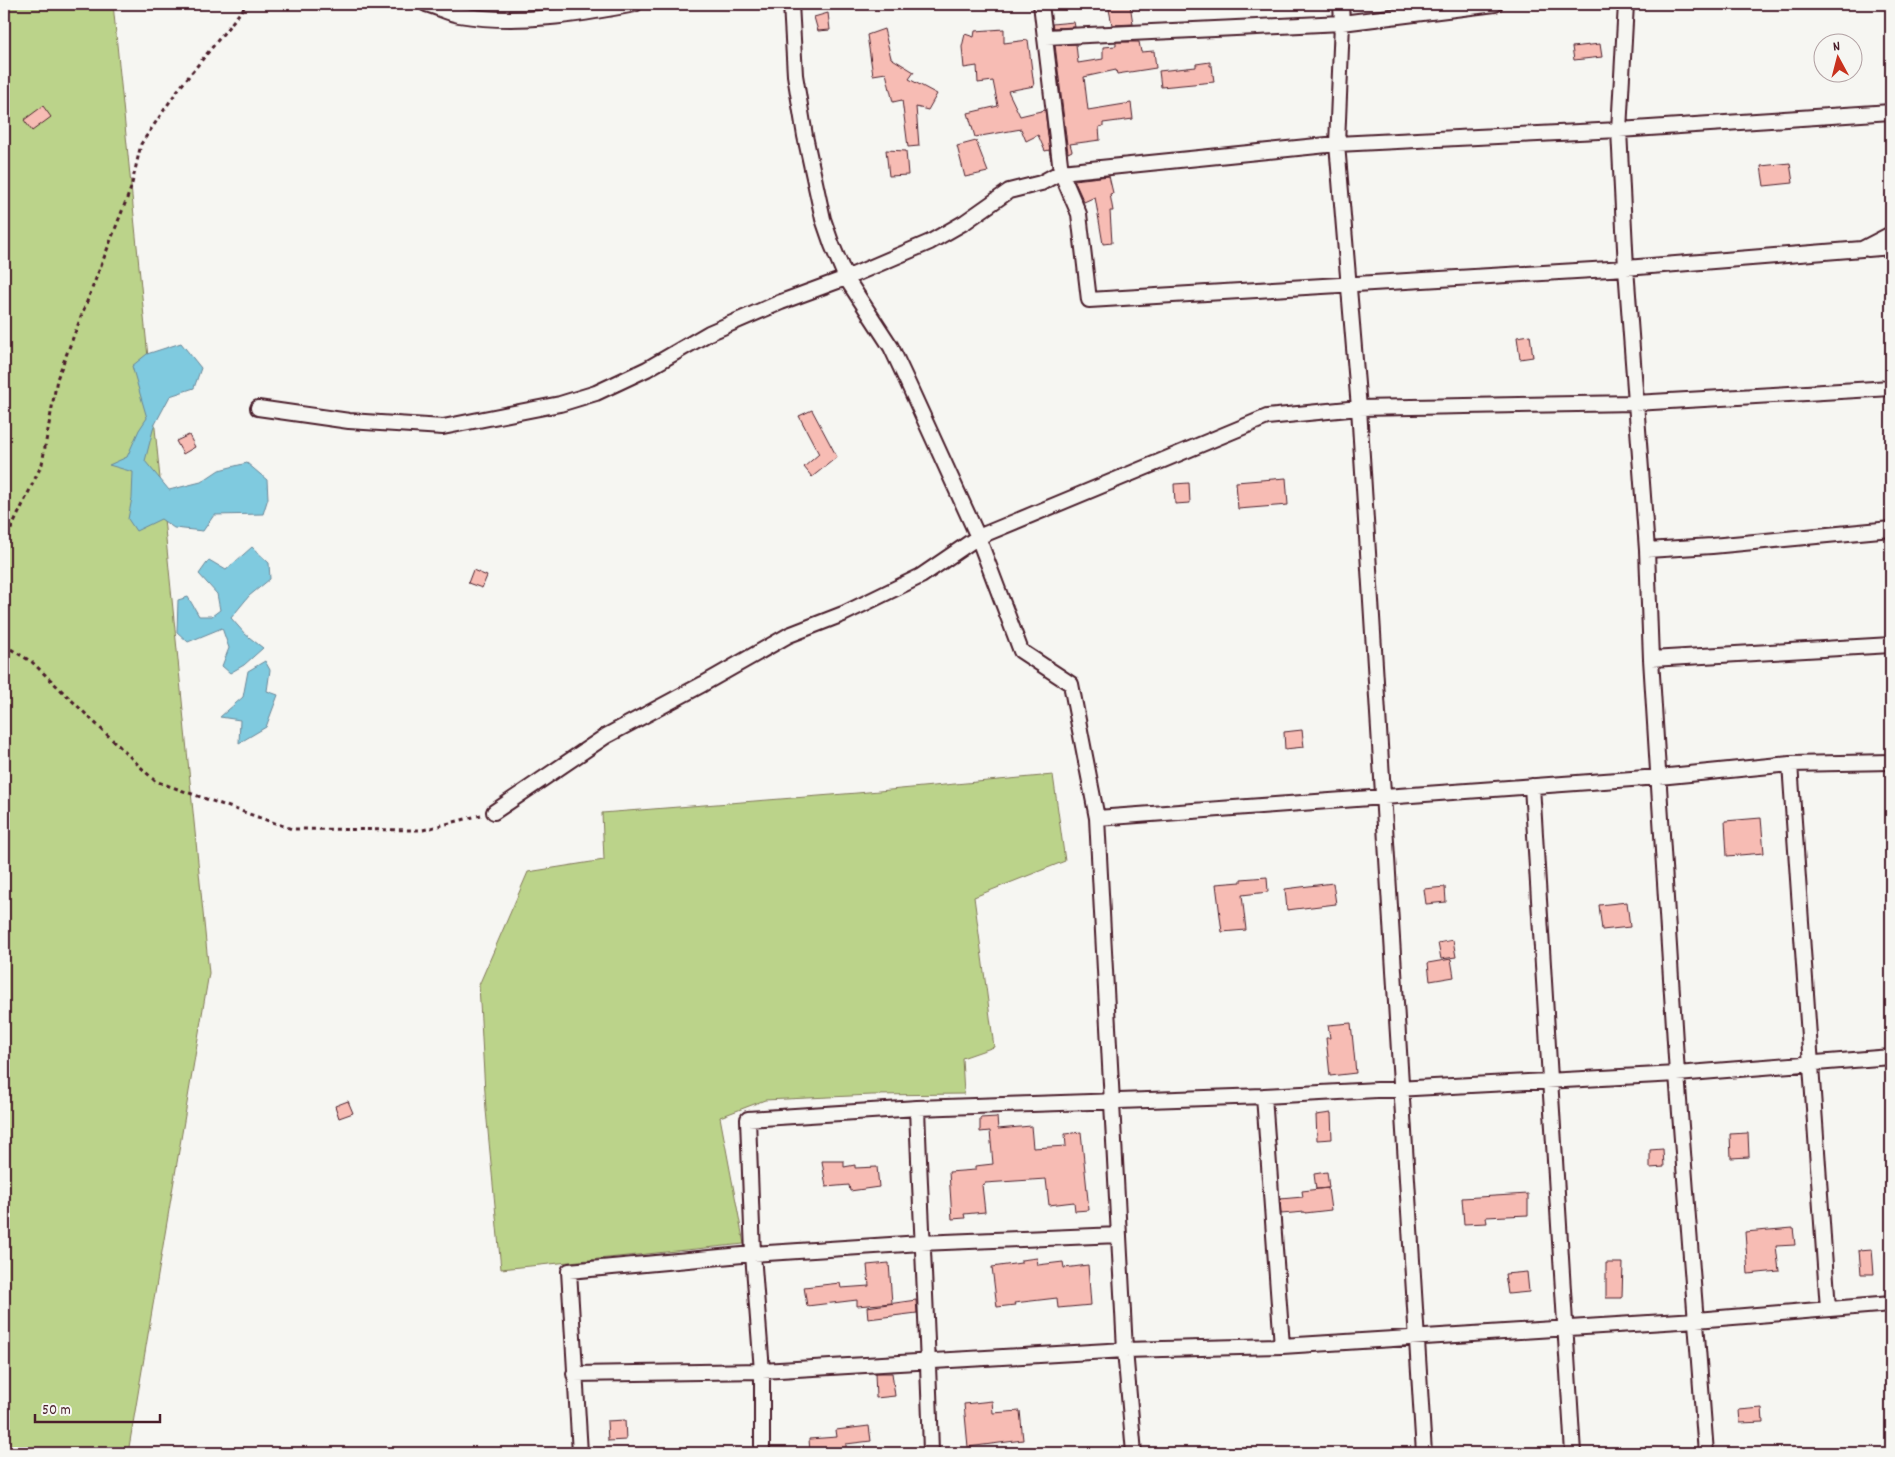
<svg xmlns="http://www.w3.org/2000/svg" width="1895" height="1457" font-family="Dekko,sans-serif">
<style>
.green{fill:#bbd38a;stroke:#82795a}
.water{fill:#7fcadf;stroke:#6a8697}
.building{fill:#f7bcb4;stroke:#4a1f2b}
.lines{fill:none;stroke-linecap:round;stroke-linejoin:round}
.street-casing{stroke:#4a1f2b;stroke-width:18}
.path{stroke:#4a1f2b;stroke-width:3;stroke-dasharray:4 4;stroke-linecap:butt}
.street{stroke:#f6f6f2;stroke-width:14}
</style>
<rect width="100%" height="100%" fill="#f6f6f2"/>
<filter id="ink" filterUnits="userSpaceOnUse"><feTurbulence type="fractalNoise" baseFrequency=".02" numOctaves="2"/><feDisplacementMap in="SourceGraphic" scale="10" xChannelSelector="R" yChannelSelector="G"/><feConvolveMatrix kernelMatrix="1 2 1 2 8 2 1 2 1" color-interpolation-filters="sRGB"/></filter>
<g filter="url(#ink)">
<path class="green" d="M4 4H113L209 973 128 1453H4Z
M1053 775 1065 861 974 897 994 1047 962 1058 964 1094 872 1095 765 1100 720 1117 744 1244 501 1269 486 1110 479 985 528 872 604 860 602 813 857 793Z"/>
<path class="water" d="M181 343 201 368 194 388 170 396 154 426 145 461 169 490 201 482 219 470 247 463 267 480 268 498 263 514 214 515 203 531 174 528 161 519 136 531 128 519 132 498 133 472 109 465 127 457 139 430 147 418 132 366 147 354Z
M252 547 269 563 270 579 249 596 231 618 245 634 263 648 244 665 230 673 222 666 229 648 222 628 188 642 177 632 178 600 188 597 199 616H212L220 610 217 594 199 574 209 560 226 570Z
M265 661 270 670 267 691 278 695 266 727 239 743 240 720 220 717 243 697 248 671Z"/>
<path class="building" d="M1108 4H1130L1133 24 1112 25Z
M828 13 830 30 818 31 814 17Z
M1074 22 1075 27 1053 28 1052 24Z
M884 29 891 58 914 72 909 79 937 94 928 110 916 107 919 146 908 147 902 100 893 102 886 73 873 75 867 35Z
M1004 29V43L1028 40 1034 86 1008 91 1020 116 1045 110 1051 160 1049 150 1045 151 1038 135 1026 141 1021 129 975 137 968 113 998 106 993 81 978 83 977 66 964 68 962 47 965 34 974 37 975 31Z
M1116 42H1139L1141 52 1154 51 1156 68 1117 74 1116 70 1084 77 1088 110 1131 103 1133 119 1103 123V126L1099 127 1100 140 1070 144 1072 151 1068 153 1055 45 1076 44 1078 63 1103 59V47L1116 46Z
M1600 44 1602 57 1574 60 1572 47Z
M1210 62V66H1212L1214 82 1161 87 1159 71 1196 67V64Z
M43 106 51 117 32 131 24 120Z
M976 141 988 172 965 177 957 146Z
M886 150 906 151 908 175 889 176Z
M1790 163 1793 183 1764 186 1761 166Z
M1109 176 1113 193 1110 194 1113 211H1110L1112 243 1103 244 1095 197 1084 202 1074 180Z
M1530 335 1533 357 1520 359 1517 337Z
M812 410 837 457 812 477 804 467 819 454 799 416Z
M189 435 195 447 183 454 176 441Z
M1286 478 1288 505 1238 509 1236 482Z
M1189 483 1190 503 1175 504 1174 484Z
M473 570 487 576 482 588 468 583Z
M1302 730 1304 747 1285 749 1284 732Z
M1761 818 1764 853 1727 856 1725 821Z
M1267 877 1268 892 1242 895 1246 930 1222 932 1216 884 1241 882V879Z
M1333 883 1336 904 1287 910 1285 889Z
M1445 887 1446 902 1426 904 1424 889Z
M1627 902 1630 927 1602 930 1599 905Z
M1453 940 1456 957 1441 959 1438 943Z
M1451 959 1454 977 1430 981 1428 963Z
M1351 1023 1356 1073 1330 1076 1326 1038H1330L1328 1025Z
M348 1101 353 1113 339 1118 335 1106Z
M1331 1113 1332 1139 1317 1140 1316 1115Z
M997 1117 998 1129 1031 1126 1033 1148 1066 1146 1065 1134 1081 1132 1089 1210 1075 1211 1074 1202 1049 1205 1046 1179 985 1183V1184L982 1185 985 1212 964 1214 965 1218 952 1219 949 1172 975 1170V1166L993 1164 990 1131 980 1132V1118Z
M1748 1133 1749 1157 1731 1158 1730 1134Z
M1663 1149 1664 1167 1650 1168V1150Z
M822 1161H844V1167L855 1165V1168L877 1167 879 1187 850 1191 849 1185 826 1187Z
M1327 1172 1329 1188 1316 1189 1314 1174Z
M1328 1188 1331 1210 1305 1213V1212L1281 1214 1280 1199 1303 1197 1302 1191Z
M1528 1194V1215L1486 1217 1487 1223 1464 1224 1462 1198Z
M1793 1228 1795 1245 1776 1246 1779 1271 1748 1274 1745 1232Z
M1872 1249 1874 1274H1861L1859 1250Z
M1037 1258 1038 1265 1063 1262 1064 1268 1088 1265 1091 1305 1058 1308 1057 1298 1014 1303 1015 1305 997 1307 992 1267 1021 1263V1260Z
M889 1263 892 1303 857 1306V1300L807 1306 804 1287 840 1283 841 1288 869 1286 867 1265Z
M1606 1263H1623L1622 1298H1606Z
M1527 1272 1529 1292 1508 1294 1505 1274Z
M916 1300 917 1313 868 1319 867 1307Z
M875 1373H892L895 1396 876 1398Z
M992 1401 993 1413 1020 1411 1023 1440 968 1447 964 1404Z
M1762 1408 1763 1422 1740 1423 1739 1410Z
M625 1420 626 1440 608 1441 607 1421Z
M869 1426 871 1441 846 1444V1450L810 1453 809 1439 837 1437 836 1430Z"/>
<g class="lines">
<g class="street-casing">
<path id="street" d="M426 4C437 7 448 13 459 15 518 25 577 15 635 4
M791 4 795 75 805 136 823 219 832 245 846 278 891 347 906 379 978 537 1021 651 1071 684 1097 818 1125 1350 1134 1453
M1041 4 1061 172 1079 214 1089 300 1626 268 1862 249 1891 234
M1341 4 1342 23 1337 144 1359 408 1424 1453
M1626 4 1619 130 1626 268 1647 550 1651 659 1677 1074 1706 1453
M1046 37 1342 23 1495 4
M1868 249 1891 247
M258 408 349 421 443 427 560 404 596 393 647 369 709 333 781 302 846 278 930 242 965 222 1009 191 1041 183 1061 172 1337 144 1619 130 1891 112
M1647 550 1712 546 1891 529
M1651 659 1891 645
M1790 764 1828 1309
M1532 786 1573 1453
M494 812 606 736 703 684 789 635 843 614 921 576 978 537 1267 417 1359 408 1635 403 1891 388
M1097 818 1659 777 1790 764 1891 762
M917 1108C921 1223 928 1338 931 1453
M1282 1346 1696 1320 1891 1304
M574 1374 762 1371 1125 1350 1282 1346 1264 1096
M580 1453 569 1271 753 1254 921 1243 1119 1235
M762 1453V1371L753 1254 748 1119 917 1108 1264 1096 1677 1074 1891 1057"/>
</g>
<path class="path" d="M4 544 42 464 57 379 131 188 141 144 177 91 247 4
M4 645 32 662 155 781 292 829 423 830 481 815"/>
<use href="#street" class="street"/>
</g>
</g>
<rect width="1895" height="1457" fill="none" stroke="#f6f6f2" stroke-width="20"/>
<rect x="10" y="10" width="1875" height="1437" fill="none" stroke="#4a1f2b" stroke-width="2" filter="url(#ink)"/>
<g transform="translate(1838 58) rotate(353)"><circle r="24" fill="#f6f6f2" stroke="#b1a0a2"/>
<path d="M0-4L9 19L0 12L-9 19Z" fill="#c8321e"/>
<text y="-8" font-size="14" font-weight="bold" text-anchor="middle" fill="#4a1f2b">N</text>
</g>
<path d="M35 1414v8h125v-8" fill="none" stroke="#4a1f2b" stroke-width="2.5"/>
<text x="42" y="1414" font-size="15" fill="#4a1f2b" stroke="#f6f6f2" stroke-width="4" paint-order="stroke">50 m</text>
</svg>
